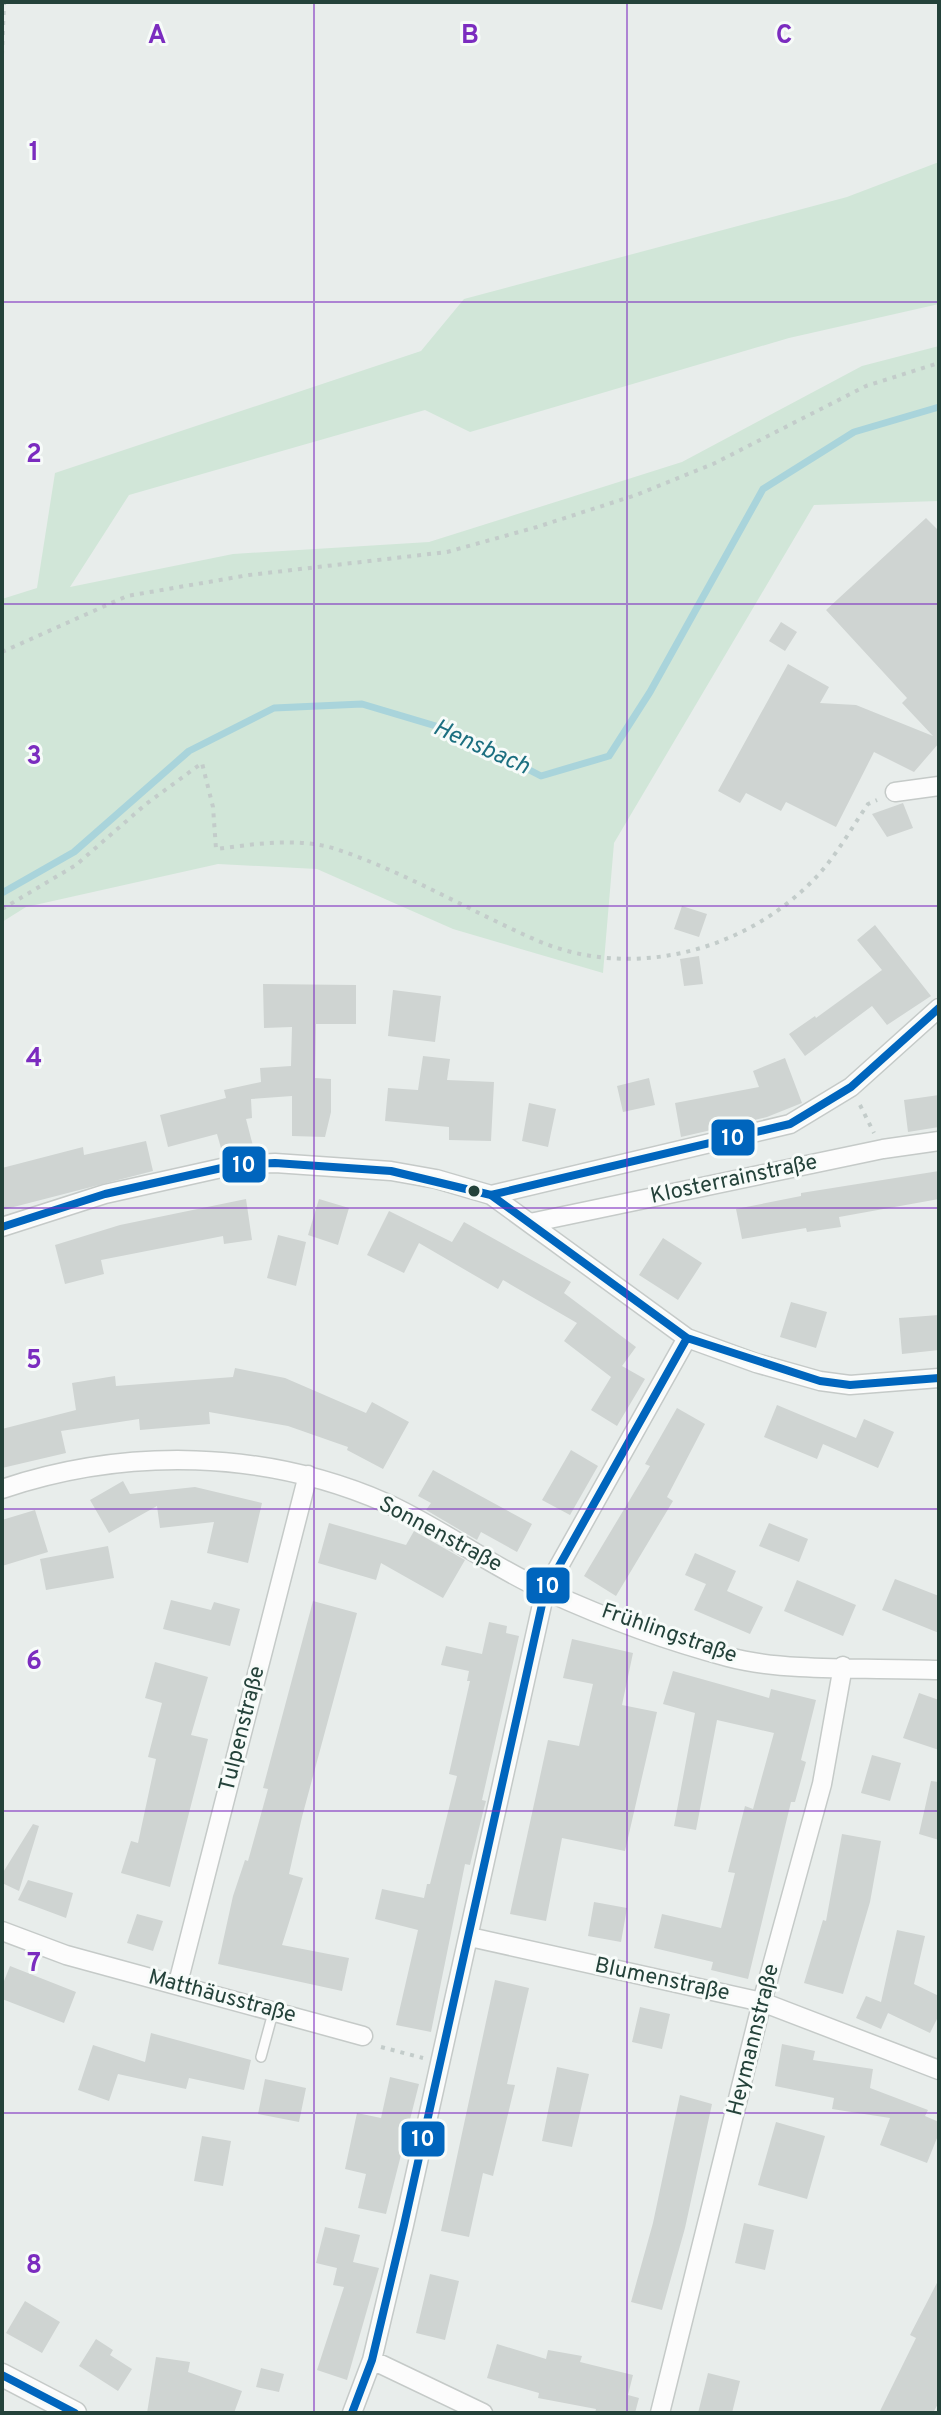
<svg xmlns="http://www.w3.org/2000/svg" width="941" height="2415" font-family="Overpass,sans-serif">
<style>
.green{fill:#d1e6d8}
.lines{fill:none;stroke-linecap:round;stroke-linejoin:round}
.stream{stroke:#a9d4db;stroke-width:7}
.building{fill:#cfd4d2}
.service-casing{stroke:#c5cac8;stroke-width:12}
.minor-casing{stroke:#c5cac8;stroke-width:21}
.tertiary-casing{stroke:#c5cac8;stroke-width:25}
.path{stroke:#c3ccca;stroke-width:4;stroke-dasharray:4 6;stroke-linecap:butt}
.service{stroke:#fcfcfc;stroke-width:9}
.minor{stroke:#fcfcfc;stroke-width:18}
.tertiary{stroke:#fcfcfc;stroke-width:22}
.bus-1-casing{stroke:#f7fbf9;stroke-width:14}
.bus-1{stroke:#0065bd;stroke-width:8}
.grid{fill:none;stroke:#7b2cbf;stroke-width:2;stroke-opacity:0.55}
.bus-dot{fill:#24423a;stroke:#f7fbf9;stroke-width:3}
.labels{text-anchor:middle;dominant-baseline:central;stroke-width:6;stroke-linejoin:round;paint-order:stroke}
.street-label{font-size:22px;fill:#24423a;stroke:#f7fbf9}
.water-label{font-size:24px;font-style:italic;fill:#1c6f80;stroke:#f7fbf9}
.grid-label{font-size:26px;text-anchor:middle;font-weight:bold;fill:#7b2cbf;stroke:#f7fbf9;stroke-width:6;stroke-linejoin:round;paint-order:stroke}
.line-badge{stroke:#f7fbf9;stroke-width:3}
.badge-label{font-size:22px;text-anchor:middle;font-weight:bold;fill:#fff}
</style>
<rect width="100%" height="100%" fill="#e8edeb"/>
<path class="green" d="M939 162V304L789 338 470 432 425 410 129 495 70 587 233 554 429 542 682 462 862 366 939 346V501L814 505 614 843 603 973 453 929 317 869 218 864 26 907 2 922V599L37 588 55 473 421 351 464 299 847 197Z"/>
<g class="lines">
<path class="stream" d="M2 893 74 852 189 751 274 708 362 704 456 732 541 776 609 756 650 692 763 489 854 432 939 407"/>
</g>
<path class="building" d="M926 518 939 531V743L914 772 874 752 836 827 786 802 781 811 746 793 740 803 718 791 788 664 829 687 820 703 856 705 933 736 902 703 907 698 826 610Z
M781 622 797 632 785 651 769 641Z
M903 803 913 828 887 837 872 814Z
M682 906 707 914 699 937 674 929Z
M875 925 931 996 887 1025 872 1006 805 1056 789 1034 815 1016 816 1018 882 970 857 940Z
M699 956 703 984 684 986 680 959Z
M263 984 356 985V1024H316L315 1078 331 1079V1112L325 1137 292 1136V1096L251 1099 252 1118 246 1119 253 1146 223 1155 217 1134 168 1147 160 1115 226 1098 224 1090 261 1082 260 1068 291 1066 292 1027 264 1028Z
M393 990 441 996 435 1042 388 1036Z
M423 1056 450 1059 447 1080 494 1082 491 1141 449 1140V1127L385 1121 388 1088 418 1090Z
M785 1058 802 1103 767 1117 681 1137 675 1103 759 1087 753 1071Z
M649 1078 655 1105 623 1112 617 1086Z
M939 1095V1127L908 1132 904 1100Z
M529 1103 556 1109 548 1147 522 1141Z
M146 1141 153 1171 2 1210V1168L83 1147 84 1155Z
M939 1171V1199L839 1217 841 1227 807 1232 806 1228 742 1239 736 1209 801 1196V1193Z
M246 1199 252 1240 224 1244 223 1236 101 1260 104 1274 65 1284 55 1245 120 1225Z
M319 1199 349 1208 338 1245 308 1235Z
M389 1211 452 1242 464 1222 571 1282 564 1293 636 1347 622 1366 645 1379 617 1426 591 1410 611 1377 564 1341 577 1323 503 1280 498 1289 419 1243 404 1273 367 1255Z
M278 1235 306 1242 296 1286 267 1278Z
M663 1238 702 1263 678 1300 639 1275Z
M791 1302 827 1312 816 1348 780 1337Z
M939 1315V1350L902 1354 899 1318Z
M235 1368 285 1378 366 1413 372 1402 409 1422 383 1469 347 1450 348 1447 288 1426 209 1412 210 1424 140 1430 139 1419 61 1431 66 1453 2 1468V1429L76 1410 72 1383 115 1376 116 1386 233 1377Z
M777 1405 856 1438 864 1419 894 1432 878 1468 823 1444 817 1459 764 1437Z
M677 1408 705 1424 667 1497 673 1501 616 1596 584 1576 650 1466 645 1464Z
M571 1450 598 1466 570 1515 542 1500Z
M433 1470 532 1524 517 1552 481 1532 477 1540 426 1510 431 1503 418 1496Z
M123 1481 130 1494 195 1487 262 1503 248 1563 207 1553 214 1522 160 1528 157 1506 109 1533 90 1500Z
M35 1510 48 1552 2 1566V1520Z
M329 1523 406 1545 414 1531 465 1560 443 1598 381 1563 376 1580 318 1563Z
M769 1523 808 1539 799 1562 759 1546Z
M108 1546 114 1578 46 1590 40 1559Z
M695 1553 736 1571 727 1591 763 1607 750 1634 694 1610 706 1584 685 1575Z
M895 1579 939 1596V1633L882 1610Z
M797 1580 856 1605 843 1636 784 1611Z
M171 1600 211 1610 214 1602 240 1609 230 1646 163 1629Z
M313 1601 357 1613 302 1817 289 1874 303 1878 282 1945 349 1958 342 1991 218 1964 233 1896 245 1860 248 1861 268 1789 263 1788Z
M489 1622 507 1626 506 1633 519 1636 482 1800 486 1801 484 1808 470 1865 465 1864 431 2032 396 2025 418 1930 375 1919 382 1889 424 1898 427 1884H430L457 1776 449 1774 470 1681H467L469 1671 441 1665 446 1646 482 1654Z
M572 1639 633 1653 622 1705 657 1712 625 1851 562 1838 546 1921 510 1914 548 1740 579 1746 593 1684 563 1678Z
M155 1662 208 1677 191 1735 208 1739 170 1887 121 1873 131 1841 138 1843 156 1759 148 1757 162 1703 145 1698Z
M673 1671 769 1698 771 1689 816 1700 801 1760 806 1762 795 1802H791L748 1979 711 1970 713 1962 654 1948 662 1914 721 1928 735 1873 728 1872 745 1806 753 1809 774 1733 717 1720 696 1830 674 1826 695 1713 663 1704Z
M919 1693 939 1700V1750L903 1738Z
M872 1755 901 1763 890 1801 861 1793Z
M931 1781 939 1782V1840L919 1834Z
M33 1824 39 1826 19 1891 2 1883V1874Z
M842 1834 881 1841 870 1902 843 1994 804 1983 823 1920 826 1921Z
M28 1880 73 1893 66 1918 18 1900Z
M594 1902 627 1908 621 1942 588 1936Z
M137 1914 163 1921 153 1951 127 1943Z
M897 1930 925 1936 914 1984 939 1996V2015L930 2033 888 2013 881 2029 856 2018 866 1996 881 2002Z
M10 1966 76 1992 64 2023 2 1999V1986Z
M495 1980 529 1988 507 2084 515 2085 493 2176 483 2173 469 2237 441 2231Z
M640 2007 670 2014 662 2049 632 2042Z
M151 2033 251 2060 244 2090 189 2078 186 2089 118 2074 109 2101 78 2090 93 2045 145 2062Z
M782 2044 815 2051 813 2060 873 2069 870 2088 928 2110 925 2116 939 2122V2133L927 2163 880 2145 890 2118 832 2109 834 2098 775 2086Z
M557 2067 589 2074 572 2147 542 2141Z
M390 2077 419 2084 386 2214 358 2208 366 2174 345 2169 357 2113 381 2118Z
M265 2079 306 2088 299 2122 258 2114Z
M680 2095 712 2104 685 2228 662 2310 631 2302 653 2223Z
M776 2122 825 2136 807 2199 758 2185Z
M202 2136 231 2141 223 2186 194 2181Z
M744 2223 774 2230 765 2270 735 2263Z
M325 2227 360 2235 353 2262 379 2268 347 2380 317 2370 344 2287 333 2285 337 2268 316 2263Z
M430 2274 459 2281 445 2340 416 2333Z
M939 2279V2402L933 2413H879L916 2338 910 2335Z
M25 2301 60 2322 42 2353 6 2333Z
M96 2339 113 2350 110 2355 132 2369 118 2391 79 2366Z
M497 2344 546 2359 548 2350 582 2356 580 2362 633 2375 628 2395 639 2398 635 2413H595L596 2409 538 2398 539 2393 487 2378Z
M156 2357 190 2362 188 2372 242 2391 234 2413H147Z
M261 2368 284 2374 279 2392 256 2387Z
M708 2373 740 2381 732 2413H698Z"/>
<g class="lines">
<g class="service-casing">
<path id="service" d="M261 2057 274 2009"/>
</g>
<g class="minor-casing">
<path id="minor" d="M895 792 939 786
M491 1195 790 1124 851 1087 939 1008
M530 1223 883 1149 939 1141
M2 1227 105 1194 235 1165 275 1163 391 1171 436 1179 491 1195 687 1338 756 1363 820 1381 850 1385 939 1378
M2 1489C127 1447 265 1450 386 1503 441 1528 490 1566 546 1591 603 1617 667 1641 728 1657 788 1673 875 1667 939 1670
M2 1931 66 1955 363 2036
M470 1937 762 2002 939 2070
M178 1983 308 1475
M372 2360 483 2413
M352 2413 372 2360 404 2225 545 1591 687 1338
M660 2413 762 2002 822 1784 843 1666"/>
</g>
<g class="tertiary-casing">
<path id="tertiary" d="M2 2375 75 2413"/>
</g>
<path class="path" d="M2 55 4 2
M2 652 127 596 249 575 447 552 537 527 636 495 713 464 866 386 939 363
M2 909 76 865 146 804 202 763 213 807 216 849C255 844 297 837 336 849 405 872 470 911 536 940 632 982 749 951 819 874 838 853 852 827 868 804L877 800
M860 1105 874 1133
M381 2047 423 2058"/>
<use href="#service" class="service"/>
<use href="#minor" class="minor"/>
<use href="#tertiary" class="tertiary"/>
<g class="bus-1-casing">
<path id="bus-1" d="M491 1195 790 1124 851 1087 939 1008
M2 1227 105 1194 235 1165 275 1163 391 1171 491 1195 687 1338 820 1381 850 1385 939 1378
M2 2375 75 2413
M352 2413 372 2360 404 2225 545 1591 687 1338"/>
</g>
<use href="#bus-1" class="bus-1"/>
</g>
<path class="grid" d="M314 2V2413M627 2V2413M2 302H939M2 604H939M2 906H939M2 1208H939M2 1509H939M2 1811H939M2 2113H939"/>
<circle class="bus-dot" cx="474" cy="1191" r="7"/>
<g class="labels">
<g class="street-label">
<text transform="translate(734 1180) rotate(-12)">Klosterrainstraße</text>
<text transform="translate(440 1535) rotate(28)">Sonnenstraße</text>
<text transform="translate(669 1634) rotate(19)">Frühlingstraße</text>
<text transform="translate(243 1729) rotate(-76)">Tulpenstraße</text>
<text transform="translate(662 1980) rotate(12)">Blumenstraße</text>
<text transform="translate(222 1997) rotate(15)">Matthäusstraße</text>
<text transform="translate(754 2040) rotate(-76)">Heymannstraße</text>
</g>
<g class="water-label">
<text transform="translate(481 748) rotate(24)">Hensbach</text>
</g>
</g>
<g class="grid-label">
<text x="157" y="43">A</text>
<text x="470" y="43">B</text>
<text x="784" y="43">C</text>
<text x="34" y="160">1</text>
<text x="34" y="462">2</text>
<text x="34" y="764">3</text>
<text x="34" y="1066">4</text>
<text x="34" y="1368">5</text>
<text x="34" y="1669">6</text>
<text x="34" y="1971">7</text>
<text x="34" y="2273">8</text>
</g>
<g class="line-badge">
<rect x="710" y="1118" width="46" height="39" rx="8" fill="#0065bd"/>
<rect x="221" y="1145" width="46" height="39" rx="8" fill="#0065bd"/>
<rect x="525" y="1566" width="46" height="39" rx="8" fill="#0065bd"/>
<rect x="400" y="2120" width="46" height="38" rx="8" fill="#0065bd"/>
</g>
<g class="badge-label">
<text x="733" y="1145">10</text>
<text x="244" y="1172">10</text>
<text x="548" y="1593">10</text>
<text x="423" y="2146">10</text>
</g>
<rect width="941" height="2415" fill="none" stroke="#24423a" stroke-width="8"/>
</svg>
